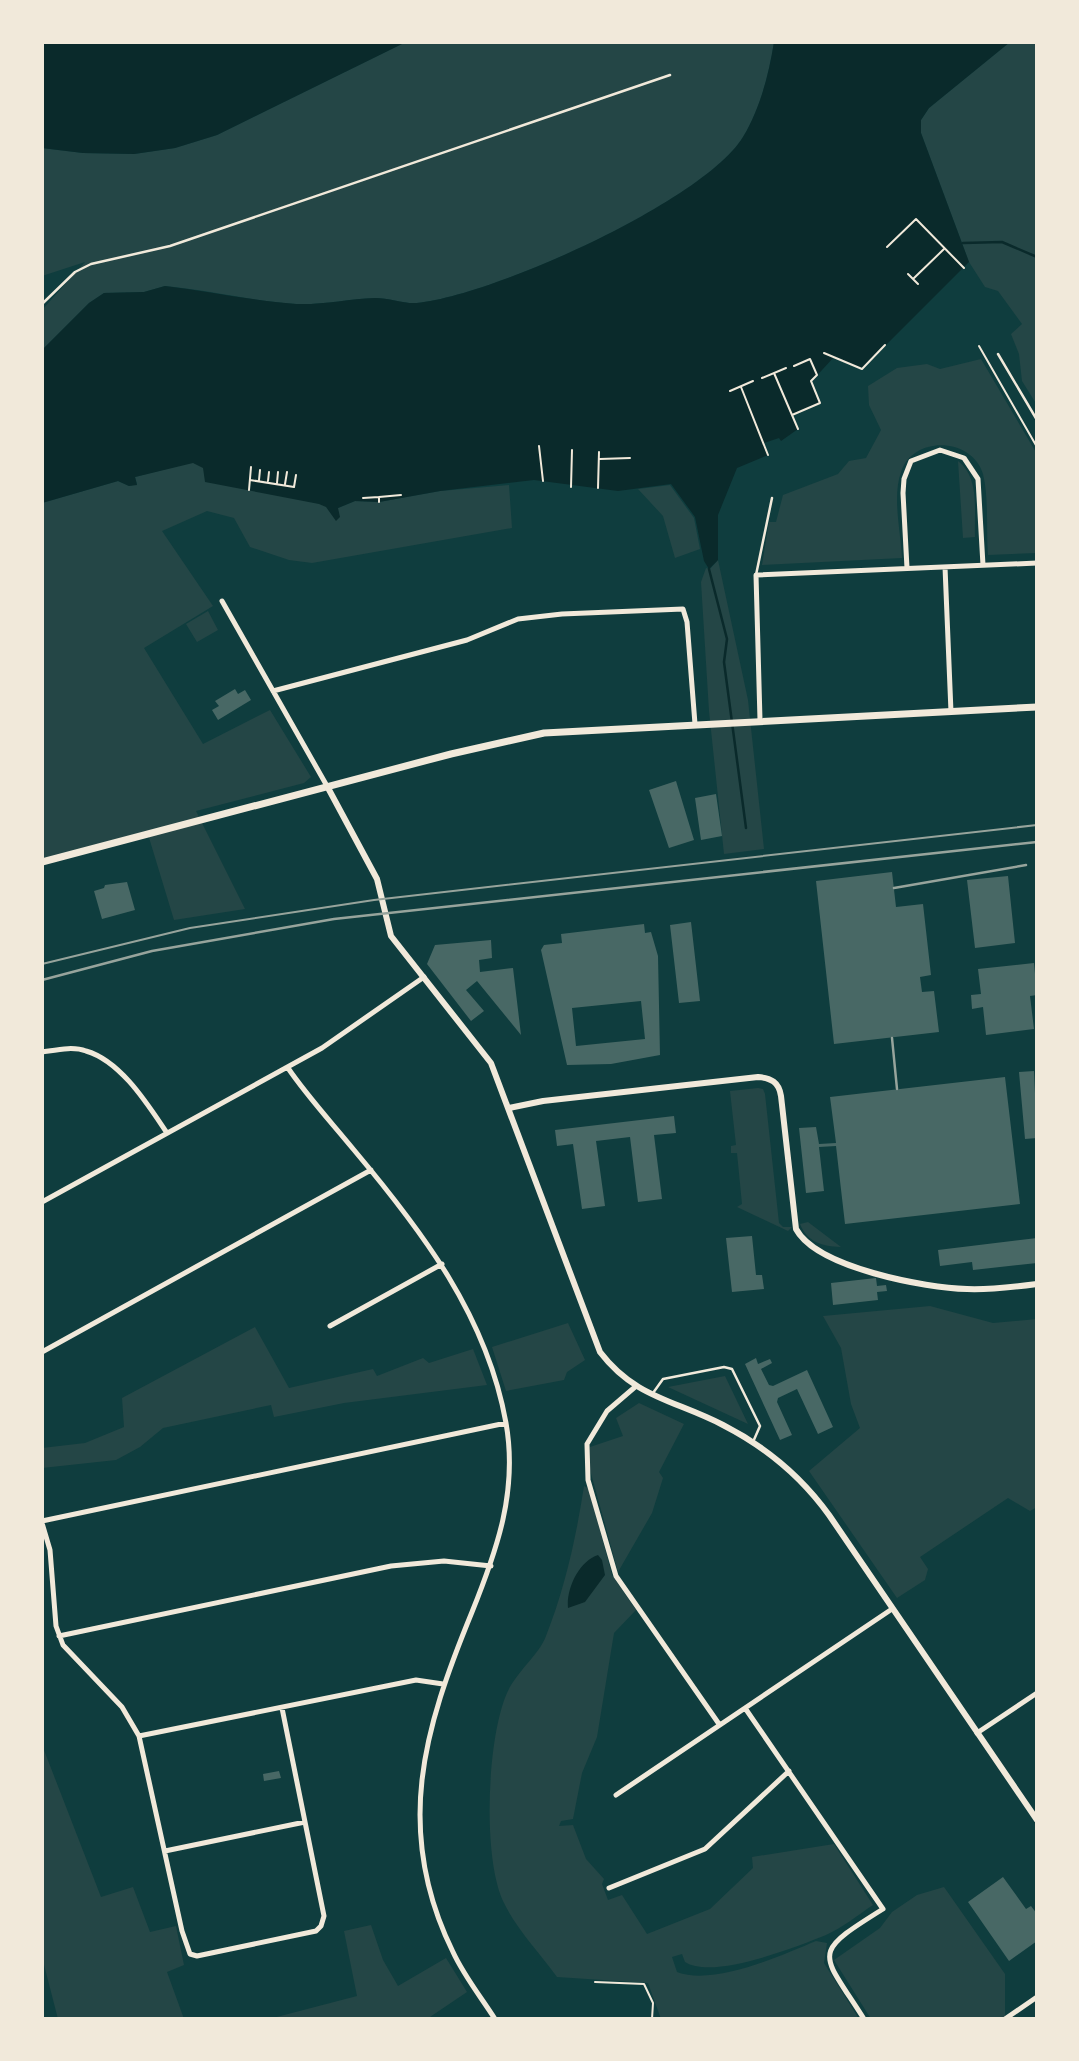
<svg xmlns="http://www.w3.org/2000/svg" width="1079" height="2061" font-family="'Titillium Web',sans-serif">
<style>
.green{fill:#244646}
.water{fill:#0a2a2b}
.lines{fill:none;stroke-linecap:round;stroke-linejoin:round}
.stream{stroke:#0a2a2b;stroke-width:2.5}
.building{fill:#486865;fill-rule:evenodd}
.path{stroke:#f1e9da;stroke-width:2}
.service{stroke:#f1e9da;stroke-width:2.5}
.minor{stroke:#f1e9da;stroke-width:5}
.tertiary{stroke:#f1e9da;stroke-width:6}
.secondary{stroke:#f1e9da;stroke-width:7}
.tram{stroke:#97a49c;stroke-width:2}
.rail{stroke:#97a49c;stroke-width:2.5}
</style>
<rect width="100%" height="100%" fill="#0f3d3e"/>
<path class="green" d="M406 42H774C769 74 760 109 743 137 704 201 492 296 417 303 404 304 389 298 375 298 349 299 322 305 296 304 252 301 208 290 165 286L144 292 104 293 89 303 42 350V310L85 262 42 276V148L83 153 134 154 175 148 217 135Z
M1010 42H1037V405L1022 381 1019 354 1011 334 1022 324 998 291 985 287 969 262 921 133V120L929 108Z
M981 359 1037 454V553L988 555C986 530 989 498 983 474 972 437 913 435 901 472 892 498 901 532 902 558L762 565 769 522H776L783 495 838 474 849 461 866 458 881 430 869 405 868 386 897 368 927 364 940 369Z
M958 461C980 478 974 511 975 537L963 538Z
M193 462 277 494 338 508 355 501 379 502 440 491 509 485 512 528 312 563 289 560 250 547 234 518 207 511 162 531 213 606 144 648 203 744 270 710 311 777 304 783 196 811 245 909 174 920 147 831 43 858 42 503 118 481 129 486 137 484 135 477Z
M670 485 694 518 700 549 675 558 663 516 638 489Z
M718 560 748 700 764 849 724 854 709 711 701 582 706 568 710 569Z
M208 611 218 630 197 642 186 624Z
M758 1088 763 1089 765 1094 779 1223 783 1227H792L788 1231 737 1207 742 1204 737 1153H731V1146L736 1145 730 1091Z
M808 1222 841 1247C822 1246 808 1243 800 1224Z
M930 1306 993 1323 1037 1319V1507L1030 1511 1008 1498 920 1557 928 1569 925 1580 897 1598 809 1471 860 1428 851 1404 841 1348 823 1316Z
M568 1323 585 1360 567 1372 564 1380 506 1391 492 1347Z
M255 1327 289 1388 373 1369 377 1376 423 1358 429 1363 473 1349 487 1385 344 1403 274 1417 271 1405 163 1428 140 1447 116 1460 42 1468V1448L85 1443 124 1427 122 1398Z
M725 1376 748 1424 668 1387Z
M639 1403 684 1424 659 1472 663 1478 652 1513 618 1572 589 1466 590 1447 623 1436 616 1418Z
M584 1486 589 1489 612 1575 636 1610 614 1633 597 1737 582 1773 573 1819 561 1821 559 1826 573 1825 586 1859 604 1879 602 1884 608 1900 622 1895 647 1934 710 1909 753 1868 752 1857 834 1844 873 1905C858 1915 842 1928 826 1935 796 1947 713 1980 685 1962L682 1954 672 1957 677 1972C714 1986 780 1956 816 1941L827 1943 824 1963 859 2019H661L648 1983 557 1977C540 1953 517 1930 504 1903 482 1859 487 1738 507 1693 516 1672 539 1655 546 1636 565 1588 576 1538 584 1486Z
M42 1745 101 1897 133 1887 150 1932 176 1926 184 1965 167 1972 184 2019H58L42 1957Z
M944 1887 1005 1974V2019H871L834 1960 880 1928 892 1912 917 1895Z
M371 1925 383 1960 398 1986 446 1958 467 1992 427 2019H269L357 1996 344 1931Z"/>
<path class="water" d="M42 42H406L217 135 175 148 134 154 83 153 42 148Z
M774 42H1010L929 108 921 120V133L969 262 862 369 834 357 811 382 819 403 792 415 798 429 781 441 779 438 764 443 768 455 737 468 718 515V560L709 569 704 561 695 517 671 484 618 491 534 480 440 491 379 502 355 501 338 508 340 517 336 521 326 507 319 504 205 482 203 468 193 463 135 477 137 485 129 486 118 481 42 503V350L89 303 104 293 144 292 165 286C208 291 253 301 296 304 322 305 349 299 375 298 389 298 404 304 417 303 492 296 704 201 743 137 760 109 769 74 774 42Z
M598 1555 602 1560 605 1575 585 1602 568 1608C566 1589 579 1561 598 1555Z"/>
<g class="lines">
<path class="stream" d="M963 243 1002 242 1037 257
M709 569 727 639 724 662 746 828"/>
</g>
<path class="building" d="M235 689 238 694 245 690 251 700 218 720 212 710 219 706 215 701Z
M676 781 694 840 669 848 649 790Z
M716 794 722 836 701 840 695 798Z
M892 872 896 907 923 904 931 975 920 977 922 992 934 991 939 1032 834 1044 816 881Z
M1008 876 1015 943 975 948 967 880Z
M127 882 135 910 102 919 94 891 104 888 105 885Z
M691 922 700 1001 679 1003 670 925Z
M644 924 645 933 651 932 658 956 660 1055 611 1064 567 1065 541 950 544 945 562 943 561 934ZM641 1001 645 1039 576 1046 572 1008Z
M491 940 492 958 479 960 480 972 513 968 521 1035 477 981 466 990 484 1011 471 1021 427 964 435 945Z
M1034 963 1037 995 1030 996 1034 1029 986 1035 983 1007 972 1009 971 995 981 994 978 969Z
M1034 1071 1037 1138 1025 1139 1019 1072Z
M1005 1077 1020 1204 845 1224 836 1146 819 1147 824 1191 806 1193 799 1128 816 1127 819 1144 836 1143 830 1097Z
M674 1116 676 1133 654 1135 662 1199 638 1202 630 1137 596 1141 605 1206 582 1209 573 1144 557 1146 555 1130Z
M752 1236 756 1275H762L764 1289 732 1292 726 1238Z
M1037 1238V1263L973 1270 972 1262 940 1266 938 1250Z
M876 1278 877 1286 886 1285 887 1291 877 1292 878 1300 833 1305 831 1283Z
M756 1358 758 1364 770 1359 772 1363 761 1369 769 1385 773 1386 807 1370 833 1427 818 1434 797 1389 778 1398 777 1402 792 1435 780 1440 745 1364Z
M279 1771 281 1778 264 1781 263 1774Z
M1003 1877 1026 1909 1031 1906 1037 1914V1941L1009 1961 968 1902Z"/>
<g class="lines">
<path class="path" d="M887 247 916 219 964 268
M908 274 918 284
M913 279 944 249
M979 346 1037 447
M824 353 862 369 885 345
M774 373 798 429
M762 378 786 368
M741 387 768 455
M730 391 753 381
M792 415 820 403 811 381 817 375 810 359 794 366
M539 446 543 481
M600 459 630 458
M250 480 294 487 296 475
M259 480 260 470
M268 481 269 472
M277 483 278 472
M285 484 287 472
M571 487 572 450
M598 488 599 452
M249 490 251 467
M379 497 401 495
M363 498 379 497V502
M595 1982 644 1984 653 2003 652 2019"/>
<path class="service" d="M42 304 75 272 91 264 170 246 670 75
M998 354 1037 420
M756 575 772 498
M653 1393 663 1379 724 1367 732 1369 760 1426 753 1442"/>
<path class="minor" d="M945 567 951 712
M907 568 903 493 904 479 911 461 940 450 964 458 978 479 983 565
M222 601 327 786
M273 691 467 640 518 619 562 614 683 609 687 622 695 724
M760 720 756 575 1037 563
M42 1052C56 1050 73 1046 86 1051 121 1061 148 1105 167 1133
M288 1068C307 1096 332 1123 354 1150 422 1231 487 1316 506 1423 518 1491 497 1550 472 1612 424 1729 393 1830 453 1952 464 1976 481 1997 495 2019
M42 1202 322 1048 424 977
M330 1326 442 1264
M42 1352 371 1170
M635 1387 607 1411 587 1444 588 1480 616 1576 719 1724
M42 1521 506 1423
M42 1523 50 1550 56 1626 63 1645 122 1707 139 1736 182 1931 190 1954 197 1956 316 1931 321 1926 324 1916 282 1708
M59 1636 391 1566 444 1561 491 1566
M745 1708 883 1909C809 1955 821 1951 864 2019
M977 1733 1037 1693
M139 1736 416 1680 443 1684
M616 1795 892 1609
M165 1851 305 1822
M609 1888 705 1849 789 1771
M1005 2019 1037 1997"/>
<path class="tertiary" d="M327 786 377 879 391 936 491 1063 600 1352C635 1398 675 1400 723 1425 766 1447 801 1476 829 1515L1037 1820
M509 1108 543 1101 758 1077C771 1078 779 1082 781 1096L796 1229C817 1268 926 1288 967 1289 990 1290 1014 1287 1037 1284"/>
<path class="secondary" d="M42 862 451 754 544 733 1037 707"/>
<path class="tram" d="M42 964 190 928 374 900 1037 825"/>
<path class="rail" d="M894 888 1026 865
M42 980 152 951 334 919 1037 842
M892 1038 897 1089"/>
</g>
<rect width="1079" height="2061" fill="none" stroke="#f1e9da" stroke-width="88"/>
</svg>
